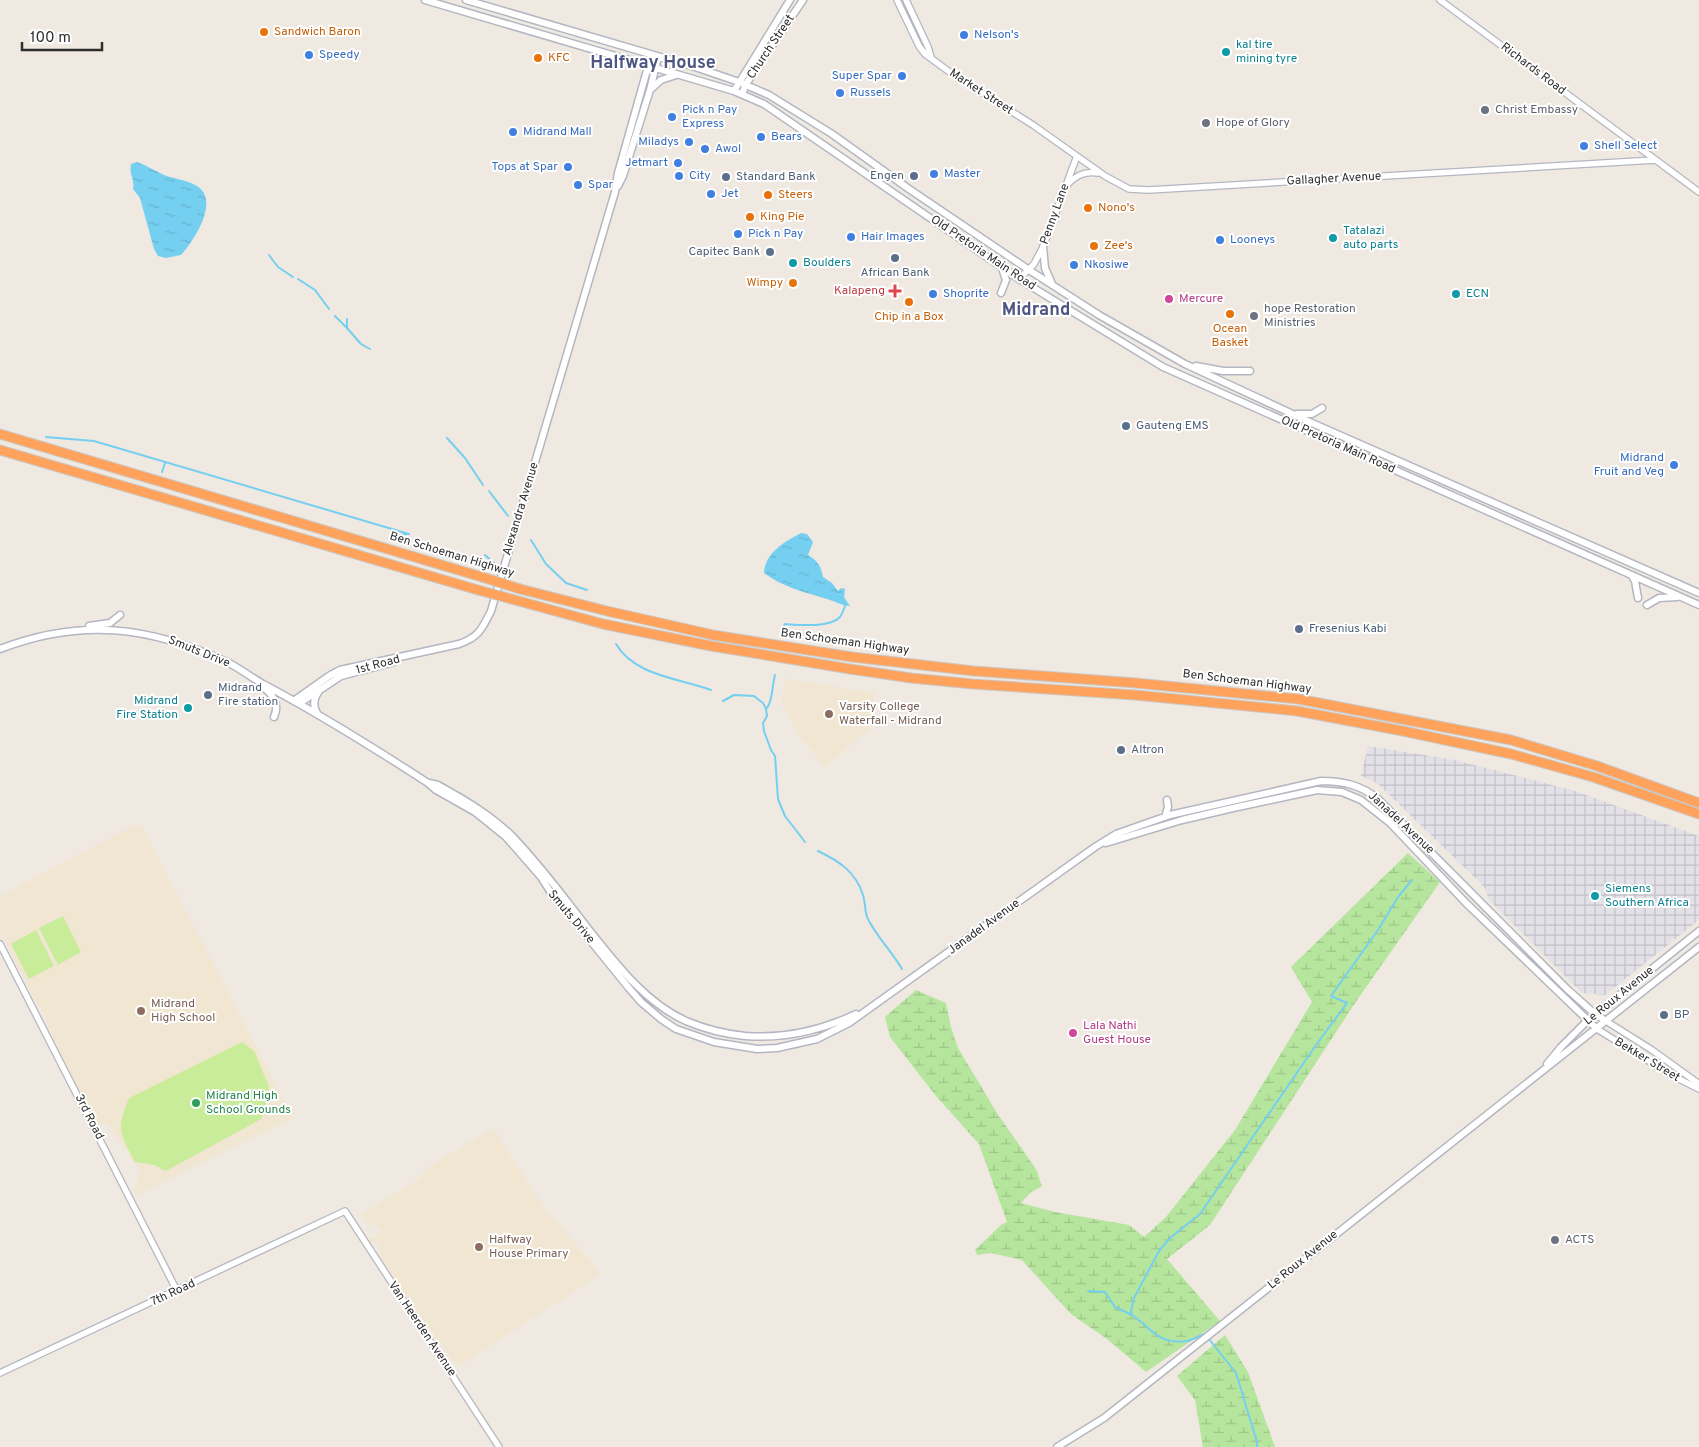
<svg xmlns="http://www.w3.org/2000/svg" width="1699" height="1447" font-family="Overpass,sans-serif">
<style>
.industrial{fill:url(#industrial-grid)}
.education{fill:#f0e6d1}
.wetland{fill:url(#wetland-marsh)}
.pitch{fill:#c9ec9a}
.water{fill:url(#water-ripples)}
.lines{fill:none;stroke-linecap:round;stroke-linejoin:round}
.stream{stroke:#75cff0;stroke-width:2}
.tertiary-casing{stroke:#b4b7c1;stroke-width:8}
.secondary-casing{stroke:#b4b7c1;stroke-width:9}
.motorway-casing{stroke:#c9c9c9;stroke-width:11}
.tertiary{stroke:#fff;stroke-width:5.5}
.secondary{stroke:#fff;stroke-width:6}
.motorway{stroke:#ffa35c;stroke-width:9}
.motorway-bridge-casing{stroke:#c9c9c9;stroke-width:11;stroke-linecap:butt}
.motorway-bridge{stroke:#ffa35c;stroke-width:9}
.food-dot{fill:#e8710a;stroke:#fff;stroke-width:2}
.shop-dot{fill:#3f7fe0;stroke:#fff;stroke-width:2}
.culture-dot{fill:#0f9aa8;stroke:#fff;stroke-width:2}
.worship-dot{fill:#6b7280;stroke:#fff;stroke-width:2}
.service-dot{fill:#5c6f8a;stroke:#fff;stroke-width:2}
.health-dot{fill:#e0444e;stroke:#fff;stroke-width:2}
.hotel-dot{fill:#d1479c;stroke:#fff;stroke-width:2}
.education-dot{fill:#8d6e63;stroke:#fff;stroke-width:2}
.leisure-dot{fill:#2e9e5b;stroke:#fff;stroke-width:2}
.labels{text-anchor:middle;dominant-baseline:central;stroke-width:4;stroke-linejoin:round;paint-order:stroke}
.food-label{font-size:12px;fill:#c56008;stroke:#fff;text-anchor:start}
.shop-label{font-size:12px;fill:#366cbe;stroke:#fff;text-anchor:start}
.culture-label{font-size:12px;fill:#0d838f;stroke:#fff;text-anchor:start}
.street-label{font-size:12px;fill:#2e2e2e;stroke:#fff}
.worship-label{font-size:12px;fill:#5b616d;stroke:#fff;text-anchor:start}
.service-label{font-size:12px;fill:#4e5e75;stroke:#fff;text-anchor:start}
.health-label{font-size:12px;fill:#be3a42;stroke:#fff;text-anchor:end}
.hotel-label{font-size:12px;fill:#b23c85;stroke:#fff;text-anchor:start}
.education-label{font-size:12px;fill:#785e54;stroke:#fff;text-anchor:start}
.leisure-label{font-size:12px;fill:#27864d;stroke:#fff;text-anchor:start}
.district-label{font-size:18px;font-weight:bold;fill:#4d5680;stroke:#fff}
</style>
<defs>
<pattern id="industrial-grid" width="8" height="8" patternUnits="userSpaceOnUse" patternTransform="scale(1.25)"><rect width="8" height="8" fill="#e3e1e8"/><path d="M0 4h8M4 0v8" fill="none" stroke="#c3c1c7"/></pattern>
<pattern id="wetland-marsh" width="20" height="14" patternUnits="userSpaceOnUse" patternTransform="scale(1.25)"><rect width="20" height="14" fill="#b6e59e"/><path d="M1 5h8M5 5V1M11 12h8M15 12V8" fill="none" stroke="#9dc588"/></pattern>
<pattern id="water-ripples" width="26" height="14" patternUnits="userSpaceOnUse" patternTransform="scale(1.25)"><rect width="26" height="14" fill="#75cff0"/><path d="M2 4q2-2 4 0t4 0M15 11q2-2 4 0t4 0" fill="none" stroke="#66b2ce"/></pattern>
</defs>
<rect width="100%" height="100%" fill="#efe9e1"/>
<path class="industrial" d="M1368 746 1455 760 1575 791 1699 836V920L1605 995 1582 993 1489 900 1485 888 1470 873 1377 783 1361 776Z"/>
<path class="education" d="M786 679 875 693 869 729 825 767 798 734 781 702Z
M137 824 142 826 293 1118 136 1196 134 1192 140 1172 110 1126 106 1123 94 1126 47 1024 45 1013 37 1004 0 931V896Z
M493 1128 545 1209 599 1271V1275L461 1365 458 1364 454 1362 423 1319 387 1266 380 1254V1249L376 1241 368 1245 366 1242 381 1232 374 1222 368 1226 362 1214 417 1180 430 1166Z"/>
<path class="wetland" d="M1408 853 1440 882 1355 1003 1210 1225 1167 1259 1220 1321 1146 1372 1107 1339 1071 1314 1022 1260 991 1253 977 1255 975 1250 1001 1225 1007 1222 979 1144 936 1096 890 1037 885 1017 916 990 946 1003 951 1027 958 1048 997 1113 1036 1169 1042 1186 1030 1193 1021 1203 1055 1212 1129 1225 1144 1237 1166 1217 1235 1130 1312 1002 1291 967Z
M1225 1335 1248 1372 1275 1447H1203L1195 1400 1177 1376Z"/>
<path class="pitch" d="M63 916 81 952 58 965 39 928Z
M36 930 54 966 29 979 11 944Z
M242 1042 254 1051 269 1087 265 1109 261 1119 166 1171 154 1165 135 1162C119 1131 116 1131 129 1098Z"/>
<path class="water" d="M137 162C146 165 153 170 162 174 172 179 185 179 195 185 222 198 194 241 181 255L166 258 158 256 154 249 140 198 133 189C135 179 129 176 131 164Z
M801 533 807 534 813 542 808 555C818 561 821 566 823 577L832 583 838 591 841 588 845 589 844 597 850 606C842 606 835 601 827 599 805 592 782 587 764 573 765 553 784 542 801 533Z"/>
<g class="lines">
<path class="stream" d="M269 255 278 267 293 277
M298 279 315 290 329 309
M335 316 347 328
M347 319V328L361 344 370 349
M46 437 94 441 409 534
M447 438 465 458 483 485
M162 472 165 463
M489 491 508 516
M393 536 407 534
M531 540 546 564 566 583 587 590
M485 555 495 564
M781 632 785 624C799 625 830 628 840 617 842 614 844 609 845 606
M616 644C635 676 678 678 711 690
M723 701 734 695 754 696 763 703 766 709 767 716 763 723 764 731 771 750 775 756 778 799 785 816 805 842
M767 708C773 700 772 685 775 675
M818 851C839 861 856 872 863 895 866 904 864 913 869 921 878 938 892 952 902 969
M1088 1291 1105 1292 1115 1307 1132 1315
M1257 1447V1442L1236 1373 1205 1334C1199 1335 1194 1340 1187 1341 1158 1345 1152 1329 1132 1315L1131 1311 1134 1298 1159 1251 1170 1238 1200 1214 1316 1045 1347 1003 1331 996 1378 930 1398 897 1412 880"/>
<g class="tertiary-casing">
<path id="tertiary" d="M897 0 919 46 925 54 955 76 1033 125 1105 176 1129 189 1149 190 1655 160
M906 0 928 47 931 57
M1440 0 1699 192
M1067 185C1076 175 1085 171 1098 173
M1019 279 1034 264 1043 247 1077 156
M0 944 177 1291
M1606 1021 1652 1050 1699 1084
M1597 1029 1671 1075 1699 1089
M0 1373 345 1211 499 1447"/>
</g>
<g class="secondary-casing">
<path id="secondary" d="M425 0 734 91 764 104 1019 279 1163 367 1699 605
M466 0 698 68 739 82 769 95 832 134 909 189 1029 270 1099 315 1185 364 1312 423 1699 593
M651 89 661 80 676 75
M734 91 790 0
M742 94 746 84 803 0
M618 186 623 176 650 90 658 57
M1043 247 1045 268 1052 284
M1001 293 1006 280 1002 268
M1196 366 1223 371H1250
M1297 414H1312L1322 408
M1632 576 1635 581 1638 598
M1647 605 1659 598 1677 597
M89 626 110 623 120 615
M0 649C81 618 149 626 227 662 239 668 251 677 263 684 320 714 374 748 428 783L436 790 475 812 506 837 541 877 555 899 573 919 628 987 641 1002 661 1019 676 1029 714 1042 757 1049 777 1048 817 1039 849 1023 1095 847 1116 834 1170 815 1321 781C1343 781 1361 785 1378 799L1566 988 1595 1014 1606 1021
M263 687C273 695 280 704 274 717
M295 700 329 676 340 670 459 644C479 637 482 629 491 611L615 192 618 173 651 56
M300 703 341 676 394 662
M317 713C312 705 314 698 319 691
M429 783 438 785C465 800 491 815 513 837 541 866 565 899 590 931 617 965 646 1003 686 1021 705 1029 725 1034 745 1036 785 1039 820 1031 856 1014
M1165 817 1168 807 1167 800
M1106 843 1182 820 1233 808 1317 790 1342 792 1361 800 1390 823 1466 903 1597 1029
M1547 1064 1561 1047 1587 1021 1699 931
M1057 1447 1104 1418 1699 947"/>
</g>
<g class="motorway-casing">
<path id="motorway" d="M0 434 482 577
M0 450 478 590
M520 589 607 611 713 635 852 657 974 671 1136 683 1298 699 1511 740 1597 766 1699 803
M515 600 603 624 711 646 850 669 911 678 973 684 1135 695 1297 711 1403 731 1511 754 1593 777 1699 814"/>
</g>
<use href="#tertiary" class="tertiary"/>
<use href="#secondary" class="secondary"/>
<use href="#motorway" class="motorway"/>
<g class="motorway-bridge-casing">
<path id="motorway-bridge" d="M482 577 520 589
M478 590 515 600"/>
</g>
<use href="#motorway-bridge" class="motorway-bridge"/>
</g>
<g class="food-dot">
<circle cx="264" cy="32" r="5"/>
<circle cx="538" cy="58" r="5"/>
<circle cx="768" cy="195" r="5"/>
<circle cx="1088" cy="208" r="5"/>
<circle cx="750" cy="217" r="5"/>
<circle cx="1094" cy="246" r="5"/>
<circle cx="793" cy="283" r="5"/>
<circle cx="909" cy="302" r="5"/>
<circle cx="1230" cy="314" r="5"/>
</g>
<g class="shop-dot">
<circle cx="964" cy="35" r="5"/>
<circle cx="309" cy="55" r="5"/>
<circle cx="902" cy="76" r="5"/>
<circle cx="840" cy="93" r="5"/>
<circle cx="672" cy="117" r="5"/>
<circle cx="513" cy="132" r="5"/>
<circle cx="761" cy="137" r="5"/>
<circle cx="689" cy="142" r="5"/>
<circle cx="1584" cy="146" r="5"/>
<circle cx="705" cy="149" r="5"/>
<circle cx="678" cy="163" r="5"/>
<circle cx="568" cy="167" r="5"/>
<circle cx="934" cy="174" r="5"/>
<circle cx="679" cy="176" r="5"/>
<circle cx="578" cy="185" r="5"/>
<circle cx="711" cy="194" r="5"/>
<circle cx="738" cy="234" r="5"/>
<circle cx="851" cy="237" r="5"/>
<circle cx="1220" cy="240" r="5"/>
<circle cx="1074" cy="265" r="5"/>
<circle cx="933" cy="294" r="5"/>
<circle cx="1674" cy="465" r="5"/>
</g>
<g class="culture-dot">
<circle cx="1226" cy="52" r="5"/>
<circle cx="1333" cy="238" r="5"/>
<circle cx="793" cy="263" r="5"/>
<circle cx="1456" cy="294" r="5"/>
<circle cx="188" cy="708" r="5"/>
<circle cx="1595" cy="896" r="5"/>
</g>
<g class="worship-dot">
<circle cx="1485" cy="110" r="5"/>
<circle cx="1206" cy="123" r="5"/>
<circle cx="1254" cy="316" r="5"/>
<circle cx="1555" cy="1240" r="5"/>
</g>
<g class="service-dot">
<circle cx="914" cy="176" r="5"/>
<circle cx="726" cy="177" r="5"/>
<circle cx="770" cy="252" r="5"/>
<circle cx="895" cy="258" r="5"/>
<circle cx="1126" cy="426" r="5"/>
<circle cx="1299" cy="629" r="5"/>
<circle cx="208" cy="695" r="5"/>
<circle cx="1121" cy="750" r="5"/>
<circle cx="1664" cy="1015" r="5"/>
</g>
<path class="health-dot" d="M892.5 283.5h5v5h5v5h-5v5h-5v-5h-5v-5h5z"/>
<g class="hotel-dot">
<circle cx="1169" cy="299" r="5"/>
<circle cx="1073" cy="1033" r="5"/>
</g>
<g class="education-dot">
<circle cx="829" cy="714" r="5"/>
<circle cx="141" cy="1011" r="5"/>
<circle cx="479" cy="1247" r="5"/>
</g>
<circle class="leisure-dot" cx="196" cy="1103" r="5"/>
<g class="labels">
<g class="food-label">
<text x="274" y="32">Sandwich Baron</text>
<text x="548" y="58">KFC</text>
<text x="778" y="195">Steers</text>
<text x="1098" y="208">Nono's</text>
<text x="760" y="217">King Pie</text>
<text x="1104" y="246">Zee's</text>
<text x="783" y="283" text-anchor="end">Wimpy</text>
<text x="909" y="317" text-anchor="middle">Chip in a Box</text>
<text x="1230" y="329" text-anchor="middle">Ocean<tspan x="1230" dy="14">Basket</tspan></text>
</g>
<g class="shop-label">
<text x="974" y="35">Nelson's</text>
<text x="319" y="55">Speedy</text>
<text x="892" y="76" text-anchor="end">Super Spar</text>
<text x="850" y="93">Russels</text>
<text x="682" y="110">Pick n Pay<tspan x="682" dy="14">Express</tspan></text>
<text x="523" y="132">Midrand Mall</text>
<text x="771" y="137">Bears</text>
<text x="679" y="142" text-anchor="end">Miladys</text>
<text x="1594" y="146">Shell Select</text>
<text x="715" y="149">Awol</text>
<text x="668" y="163" text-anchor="end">Jetmart</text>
<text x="558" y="167" text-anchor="end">Tops at Spar</text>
<text x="944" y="174">Master</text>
<text x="689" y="176">City</text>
<text x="588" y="185">Spar</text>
<text x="721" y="194">Jet</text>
<text x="748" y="234">Pick n Pay</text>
<text x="861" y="237">Hair Images</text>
<text x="1230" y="240">Looneys</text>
<text x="1084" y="265">Nkosiwe</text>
<text x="943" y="294">Shoprite</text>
<text x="1664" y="458" text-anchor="end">Midrand<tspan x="1664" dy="14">Fruit and Veg</tspan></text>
</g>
<g class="culture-label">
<text x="1236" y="45">kal tire<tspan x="1236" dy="14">mining tyre</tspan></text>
<text x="1343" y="231">Tatalazi<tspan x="1343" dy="14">auto parts</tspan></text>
<text x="803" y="263">Boulders</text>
<text x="1466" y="294">ECN</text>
<text x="178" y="701" text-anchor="end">Midrand<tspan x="178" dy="14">Fire Station</tspan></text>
<text x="1605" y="889">Siemens<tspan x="1605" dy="14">Southern Africa</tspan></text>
</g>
<g class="street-label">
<text transform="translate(771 47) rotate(-56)">Church Street</text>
<text transform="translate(1533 69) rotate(37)">Richards Road</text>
<text transform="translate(981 92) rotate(33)">Market Street</text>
<text transform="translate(1334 179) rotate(-3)">Gallagher Avenue</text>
<text transform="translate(1055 214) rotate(-70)">Penny Lane</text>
<text transform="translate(983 253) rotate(34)">Old Pretoria Main Road</text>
<text transform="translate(1338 445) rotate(24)">Old Pretoria Main Road</text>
<text transform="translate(521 509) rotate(-73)">Alexandra Avenue</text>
<text transform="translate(452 555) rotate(17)">Ben Schoeman Highway</text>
<text transform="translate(845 642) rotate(8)">Ben Schoeman Highway</text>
<text transform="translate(199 652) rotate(22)">Smuts Drive</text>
<text transform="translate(378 665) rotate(-15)">1st Road</text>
<text transform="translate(1247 682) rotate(7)">Ben Schoeman Highway</text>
<text transform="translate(1401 823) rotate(43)">Janadel Avenue</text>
<text transform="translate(571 917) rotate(50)">Smuts Drive</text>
<text transform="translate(984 927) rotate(-36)">Janadel Avenue</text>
<text transform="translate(1619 996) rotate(-39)">Le Roux Avenue</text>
<text transform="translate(1647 1060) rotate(31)">Bekker Street</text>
<text transform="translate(89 1117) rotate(63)">3rd Road</text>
<text transform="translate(1303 1260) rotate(-39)">Le Roux Avenue</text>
<text transform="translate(173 1293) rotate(-25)">7th Road</text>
<text transform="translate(422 1329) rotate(56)">Van Heerden Avenue</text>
</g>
<g class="worship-label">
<text x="1495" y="110">Christ Embassy</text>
<text x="1216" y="123">Hope of Glory</text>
<text x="1264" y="309">hope Restoration<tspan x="1264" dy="14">Ministries</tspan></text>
<text x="1565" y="1240">ACTS</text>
</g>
<g class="service-label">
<text x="904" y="176" text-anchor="end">Engen</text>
<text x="736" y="177">Standard Bank</text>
<text x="760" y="252" text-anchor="end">Capitec Bank</text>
<text x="895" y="273" text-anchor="middle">African Bank</text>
<text x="1136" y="426">Gauteng EMS</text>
<text x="1309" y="629">Fresenius Kabi</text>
<text x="218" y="688">Midrand<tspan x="218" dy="14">Fire station</tspan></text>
<text x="1131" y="750">Altron</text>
<text x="1674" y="1015">BP</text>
</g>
<g class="health-label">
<text x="885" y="291">Kalapeng</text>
</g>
<g class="hotel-label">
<text x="1179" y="299">Mercure</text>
<text x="1083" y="1026">Lala Nathi<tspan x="1083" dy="14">Guest House</tspan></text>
</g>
<g class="education-label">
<text x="839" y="707">Varsity College<tspan x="839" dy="14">Waterfall - Midrand</tspan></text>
<text x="151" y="1004">Midrand<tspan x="151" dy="14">High School</tspan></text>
<text x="489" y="1240">Halfway<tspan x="489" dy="14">House Primary</tspan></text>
</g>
<g class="leisure-label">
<text x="206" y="1096">Midrand High<tspan x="206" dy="14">School Grounds</tspan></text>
</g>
<g class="district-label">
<text x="653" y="63">Halfway House</text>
<text x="1036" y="310">Midrand</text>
</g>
</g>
<path d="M22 42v8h80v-8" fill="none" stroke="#2e2e2e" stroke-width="2.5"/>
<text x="30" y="42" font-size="15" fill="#2e2e2e" stroke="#ffffff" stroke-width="4" paint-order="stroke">100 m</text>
</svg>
